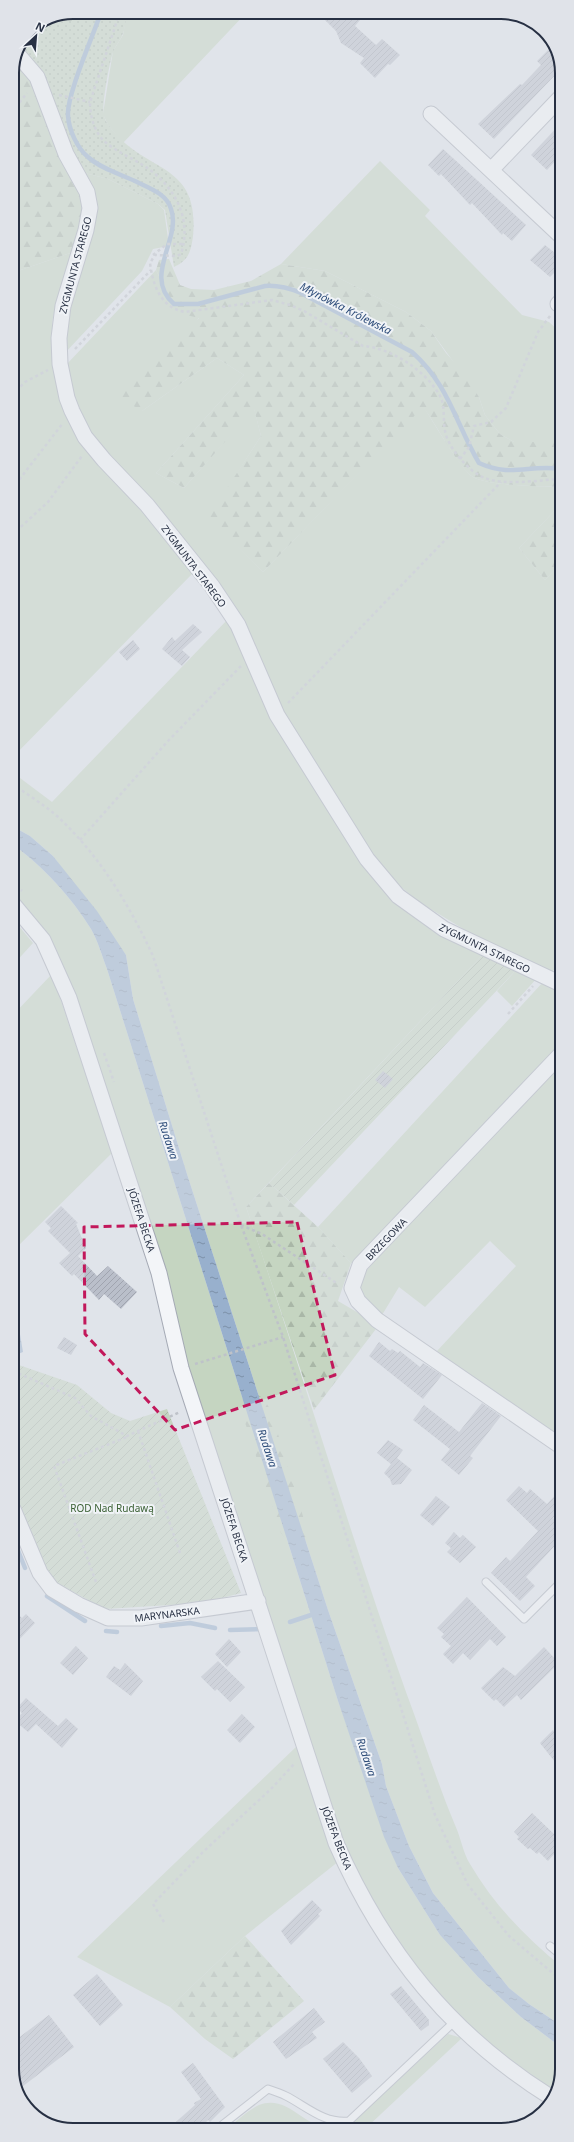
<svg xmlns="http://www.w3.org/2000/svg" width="574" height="2142" font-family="'Noto Sans',sans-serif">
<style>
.grass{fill:#c5d5c1}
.forest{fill:url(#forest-firs)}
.park{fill:url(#park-dots)}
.garden{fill:url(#garden-furrows)}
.water{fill:url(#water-ripples)}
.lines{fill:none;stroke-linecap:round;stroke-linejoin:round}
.stream{stroke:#98b0cd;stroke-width:4.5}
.building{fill:url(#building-hatch)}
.service-casing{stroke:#a5aab5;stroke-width:9}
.minor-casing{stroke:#a5aab5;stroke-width:17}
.path{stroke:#bec2c9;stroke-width:2.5;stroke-dasharray:3 3;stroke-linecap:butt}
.service{stroke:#f3f5f8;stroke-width:7}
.minor{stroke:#f3f5f8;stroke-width:15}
.marked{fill:none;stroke:#c2185b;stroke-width:3;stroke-dasharray:8 5;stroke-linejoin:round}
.labels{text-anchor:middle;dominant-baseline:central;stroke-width:4;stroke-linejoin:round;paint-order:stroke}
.street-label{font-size:10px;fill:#273043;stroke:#f0f3f7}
.park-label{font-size:10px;fill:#3a6033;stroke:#f0f3f7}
.water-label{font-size:11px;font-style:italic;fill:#2e4d7a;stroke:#f0f3f7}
.rim{fill:none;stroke:#273043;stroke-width:2}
</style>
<defs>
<pattern id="forest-firs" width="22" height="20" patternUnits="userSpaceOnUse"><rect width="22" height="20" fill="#c5d5c1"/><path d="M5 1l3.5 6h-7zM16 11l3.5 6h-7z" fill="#a9b7a7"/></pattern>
<pattern id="park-dots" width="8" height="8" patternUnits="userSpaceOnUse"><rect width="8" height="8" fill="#c5d5c1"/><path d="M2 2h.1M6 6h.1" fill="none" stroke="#a9b7a7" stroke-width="1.8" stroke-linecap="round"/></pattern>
<pattern id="garden-furrows" width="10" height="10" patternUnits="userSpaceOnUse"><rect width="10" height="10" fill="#c5d5c1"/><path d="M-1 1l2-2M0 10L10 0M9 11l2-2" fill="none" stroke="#a9b7a7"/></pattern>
<pattern id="water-ripples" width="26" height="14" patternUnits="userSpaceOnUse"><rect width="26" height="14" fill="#98b0cd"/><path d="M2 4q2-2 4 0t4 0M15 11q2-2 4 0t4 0" fill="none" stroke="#7c90a8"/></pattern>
<pattern id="building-hatch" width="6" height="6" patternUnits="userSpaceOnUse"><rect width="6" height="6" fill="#babfca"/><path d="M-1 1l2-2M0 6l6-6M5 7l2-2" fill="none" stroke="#a0a4af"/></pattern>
</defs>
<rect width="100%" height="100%" fill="#e0e4ea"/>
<path class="grass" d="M127 12H247L123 143 108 125 103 114 113 51 123 35Z
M380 161 430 210 425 216 522 315 549 322 561 333V444L554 442H514L500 434 485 415 479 397 431 331 406 312 325 271 281 264Z
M81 172 108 179 158 204 164 210 169 246 153 249 142 271 63 355Z
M76 251C67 275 53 302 52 328 51 352 58 377 63 399L193 573 12 758V273Z
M156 270 173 305 199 317 142 411 217 358 244 375 156 473 184 488 254 408 261 436 209 517 263 572 423 406C433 421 461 470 473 477 488 486 541 486 561 487V504L519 548 545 580 561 563V962L550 974 480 939 419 902 388 876 349 821 296 738 233 604 202 562 174 528 107 456 78 415 66 365Z
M229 618 367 869 485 952 246 1207C301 1368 349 1532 406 1692 423 1737 437 1782 455 1825 461 1838 463 1853 470 1864 494 1905 526 1938 562 1967V2026L529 2004 509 1988 433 1893 409 1846 386 1786 382 1764 328 1610 187 1174 133 999 126 955 53 856 30 836 12 826V772L52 802Z
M12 844C42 865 72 898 91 929 98 941 102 956 107 969L338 1701 398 1868 440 1935 478 1977 521 2017 562 2048V2070L553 2095 490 2050 414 1969 352 1866 231 1509 68 984 13 901Z
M13 919 33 943 13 965Z
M517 969 537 978 512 1006 497 991Z
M52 974 112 1153 13 1251V1015Z
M544 981 561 991V1046L360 1262 351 1263 318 1227Z
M561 1062 562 1447 558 1440 437 1351 516 1266 490 1241 425 1307 399 1287 382 1315C368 1302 358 1297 361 1276Z
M296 1747 339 1861 245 1936 170 2007 77 1957Z
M448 2034 462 2038 365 2129H227C237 2121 247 2111 259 2105 286 2094 303 2125 327 2128 335 2129 344 2126 351 2124Z"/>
<path class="forest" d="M17 62 36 85 80 191 83 208 76 251 12 273V72Z
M169 259 180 285 191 289 214 290 251 281 281 264 325 271 406 312 431 331 446 353 464 373 479 397 485 415 500 434 514 442H554L561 444V487C541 486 488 486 473 477 459 469 435 422 423 407L263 572 208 517 261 436 254 409 184 488 156 473 244 375 217 358 142 411 117 396 199 318 182 314 173 305 156 270 159 260Z
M561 504V563L545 580 519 548Z
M269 1183 318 1227 351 1263 338 1301 379 1325 314 1410 246 1207Z
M258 1395 264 1399 271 1411 309 1536 308 1541 284 1537 281 1533 239 1404 244 1396Z
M245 1936 304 2001 233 2059 205 2039 170 2007Z"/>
<path class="park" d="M73 12H127C126 20 125 29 122 36 120 41 115 46 113 52 110 61 101 106 104 115 105 122 110 127 115 133 149 173 200 164 193 236 191 251 189 260 174 267L165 210 158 204 108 179 81 172 22 49 30 30Z"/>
<path class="garden" d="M485 952 517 969 294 1205 269 1183Z
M13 1363 77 1385 111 1413 130 1421 167 1409 241 1593 203 1603 105 1609 51 1580 43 1569 13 1497Z"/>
<path class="water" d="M12 826 30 836 53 856 97 911 126 955 133 999 187 1174 328 1610 382 1764 386 1786 409 1846 433 1893 509 1988 529 2004 562 2026V2048L521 2017 478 1977 440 1935 398 1868 384 1837 338 1701 107 969C102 956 98 941 91 929 72 898 42 865 12 844Z
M13 1303 15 1305 23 1352 13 1356Z"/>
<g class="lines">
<path class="stream" d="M101 12C94 34 66 96 68 116 69 130 77 148 88 157 101 169 123 175 139 183 152 189 167 195 171 209 182 239 142 276 174 304H198L265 286C279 285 289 288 301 293L412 352C449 385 455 422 479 463 512 478 529 464 561 469
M15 1543 25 1568
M47 1596 85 1621
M290 1622 317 1613
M161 1626 190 1623 215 1628
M230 1630 264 1629
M106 1631 117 1632"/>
</g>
<path class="building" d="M317 12H351L360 20 355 26 376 45 382 39 400 55 390 65 388 64 375 78 360 63 364 58 341 43 336 31Z
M553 48 561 61V69L494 139 478 124 520 84 522 85 541 65 537 61 548 50 550 51Z
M561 123V155L547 170 531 155Z
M443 149 526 225 512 241 503 233 502 235 472 203 470 205 441 174 439 176 428 165Z
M545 245 561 258V266L550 277 530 260Z
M193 624 202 632 182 650 190 657 182 666 162 649 172 637 175 641Z
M133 640 140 649 127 661 119 652Z
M383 1071 393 1079 385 1088 375 1080Z
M61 1206 78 1223 76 1224 86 1248 78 1256 97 1276 108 1266 137 1292 121 1309 104 1294 99 1300 74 1274 72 1276 59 1263 70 1253 48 1231 51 1228 45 1222Z
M64 1337 77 1345 71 1355 57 1348Z
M379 1342 390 1351 392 1349 398 1353 400 1351 420 1367 423 1363 442 1375 423 1399 369 1356Z
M482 1403 501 1416 470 1456 473 1458 459 1475 441 1460 450 1449 413 1420 424 1405 459 1432Z
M388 1440 403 1450 397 1458 412 1470 401 1484 392 1485 390 1479 384 1473 391 1464 377 1453Z
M519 1486 527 1493 530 1489 547 1504 562 1488V1509L553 1518 562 1526V1538L526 1577 535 1586 520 1601 491 1573 506 1557 510 1561 538 1531 506 1500Z
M436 1496 450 1507 433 1526 420 1515Z
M454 1532 460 1538 463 1535 476 1547 460 1563 447 1552 451 1548 445 1543Z
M467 1597 506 1637 497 1646 490 1639 470 1660 463 1653 453 1664 443 1654 451 1646 441 1637 444 1634 437 1628Z
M13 1609 22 1618 26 1614 35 1623 13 1646Z
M229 1639 241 1652 227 1667 215 1654Z
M76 1646 88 1658 73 1675 60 1663Z
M544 1647 559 1663 521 1700 517 1695 504 1707 496 1699 494 1701 481 1688 503 1667 515 1676Z
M218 1661 245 1687 230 1702 217 1689 215 1691 201 1677Z
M125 1663 143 1681 131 1696 106 1677 114 1666 120 1670Z
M26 1698 58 1726 66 1718 78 1729 62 1748 36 1724 28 1732 15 1721 22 1713 17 1708Z
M242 1714 255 1727 240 1743 227 1730Z
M553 1730 562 1739V1755L555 1762 540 1743Z
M532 1813 555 1835 553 1837 562 1845 548 1861 539 1852 537 1854 530 1848 528 1849 517 1839 519 1837 514 1832Z
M312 1900 322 1910 318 1914 320 1916 291 1945 281 1931Z
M97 1974 123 2005 100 2026 73 1995Z
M401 1986 429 2020V2025L421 2031 390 1994Z
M314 2008 325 2022 312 2032 317 2038 286 2059 273 2042Z
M49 2015 74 2047 18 2090 13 2081V2042Z
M343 2042 359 2058 372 2076 352 2093 323 2059Z
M193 2063 225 2107 210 2122 208 2120 197 2130H167L195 2105 194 2103 201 2099 181 2072Z"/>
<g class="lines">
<g class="service-casing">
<path id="service" d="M486 1582 524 1619 562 1581
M550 1946 562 1956
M217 2129 268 2089C274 2091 280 2093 286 2096 306 2106 324 2124 349 2121L454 2022"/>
</g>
<g class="minor-casing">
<path id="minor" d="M19 56 37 77 66 154 87 192 90 208 86 230 63 306 59 338 60 364 67 398 72 411 85 437 104 460 147 505 212 586 238 625 277 715 367 859 398 896 444 929 561 984
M431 114 561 236
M492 169 561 97
M558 304 561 301
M13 904 43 940 69 998 159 1273 181 1368 336 1843C384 1952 451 2035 552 2098
M561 1054 360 1265 352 1288 358 1301 377 1320 562 1447
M13 1509 40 1573 52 1589 79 1605 108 1618H141L258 1601"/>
</g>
<path class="path" d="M119 12 115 27 90 102C90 115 93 128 102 139 113 150 128 156 141 164 173 183 193 217 181 254L177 256 155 255 150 263C153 286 161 308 185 312L272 300 290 305 304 311 363 346C392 348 428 372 441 398 445 407 443 421 445 431 448 448 470 473 485 478 505 486 539 480 561 479
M59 95 90 102
M12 112 27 93
M153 255 167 244H183
M75 349 151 270
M12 395 25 382 48 370
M460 459 469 447 474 426 491 422 506 408 538 332 550 316
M12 489 63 423
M12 535 48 502 82 456
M288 703 501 482
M12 784C27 794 43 804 57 816 99 855 129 904 153 956L241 1225 283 1337 435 1815 468 1885 509 1936 562 1981
M80 840 168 741 241 666
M12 882 22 891
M508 1014 533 986
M104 1053 114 1082
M241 1225 262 1234 338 1284
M195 1364 283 1337
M13 1371 75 1398 91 1416 127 1436 180 1412
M138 1431 180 1553
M96 1582 54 1466 127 1437
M164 1922 153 1904 203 1852 271 1789 295 1763"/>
<use href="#service" class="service"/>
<use href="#minor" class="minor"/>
</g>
<path d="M0 0H574V2142H0ZM297 1222 335 1375 175 1430 85 1334 84 1227Z" fill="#e0e4ea" fill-opacity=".55" fill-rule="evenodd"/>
<path class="marked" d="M297 1222 335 1375 175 1430 85 1334 84 1227Z"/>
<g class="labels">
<g class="street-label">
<text transform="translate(75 265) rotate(-75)">ZYGMUNTA STAREGO</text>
<text transform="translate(194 566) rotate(53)">ZYGMUNTA STAREGO</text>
<text transform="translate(485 948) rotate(26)">ZYGMUNTA STAREGO</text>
<text transform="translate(142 1220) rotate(72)">JÓZEFA BECKA</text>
<text transform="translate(386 1239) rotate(-46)">BRZEGOWA</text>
<text transform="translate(235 1530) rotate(72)">JÓZEFA BECKA</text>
<text transform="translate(167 1614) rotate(-7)">MARYNARSKA</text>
<text transform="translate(337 1838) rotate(69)">JÓZEFA BECKA</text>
</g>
<g class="park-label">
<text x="112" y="1508">ROD Nad Rudawą</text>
</g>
<g class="water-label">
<text transform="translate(346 308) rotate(27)">Młynówka Królewska</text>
<text transform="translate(169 1140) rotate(72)">Rudawa</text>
<text transform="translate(268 1448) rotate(72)">Rudawa</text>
<text transform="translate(367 1757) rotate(72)">Rudawa</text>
</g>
</g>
<path d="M0 0H574V2142H0ZM73 19H501A54 54 0 0 1 555 73V2069A54 54 0 0 1 501 2123H73A54 54 0 0 1 19 2069V73A54 54 0 0 1 73 19Z" fill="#e0e3e9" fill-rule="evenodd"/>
<path class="rim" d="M73 19H501A54 54 0 0 1 555 73V2069A54 54 0 0 1 501 2123H73A54 54 0 0 1 19 2069V73A54 54 0 0 1 73 19Z"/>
<g transform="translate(36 36) rotate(26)" stroke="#f0f3f7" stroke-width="3" paint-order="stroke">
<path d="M0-3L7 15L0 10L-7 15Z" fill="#273043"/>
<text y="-6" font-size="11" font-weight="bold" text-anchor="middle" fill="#273043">N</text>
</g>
</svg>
